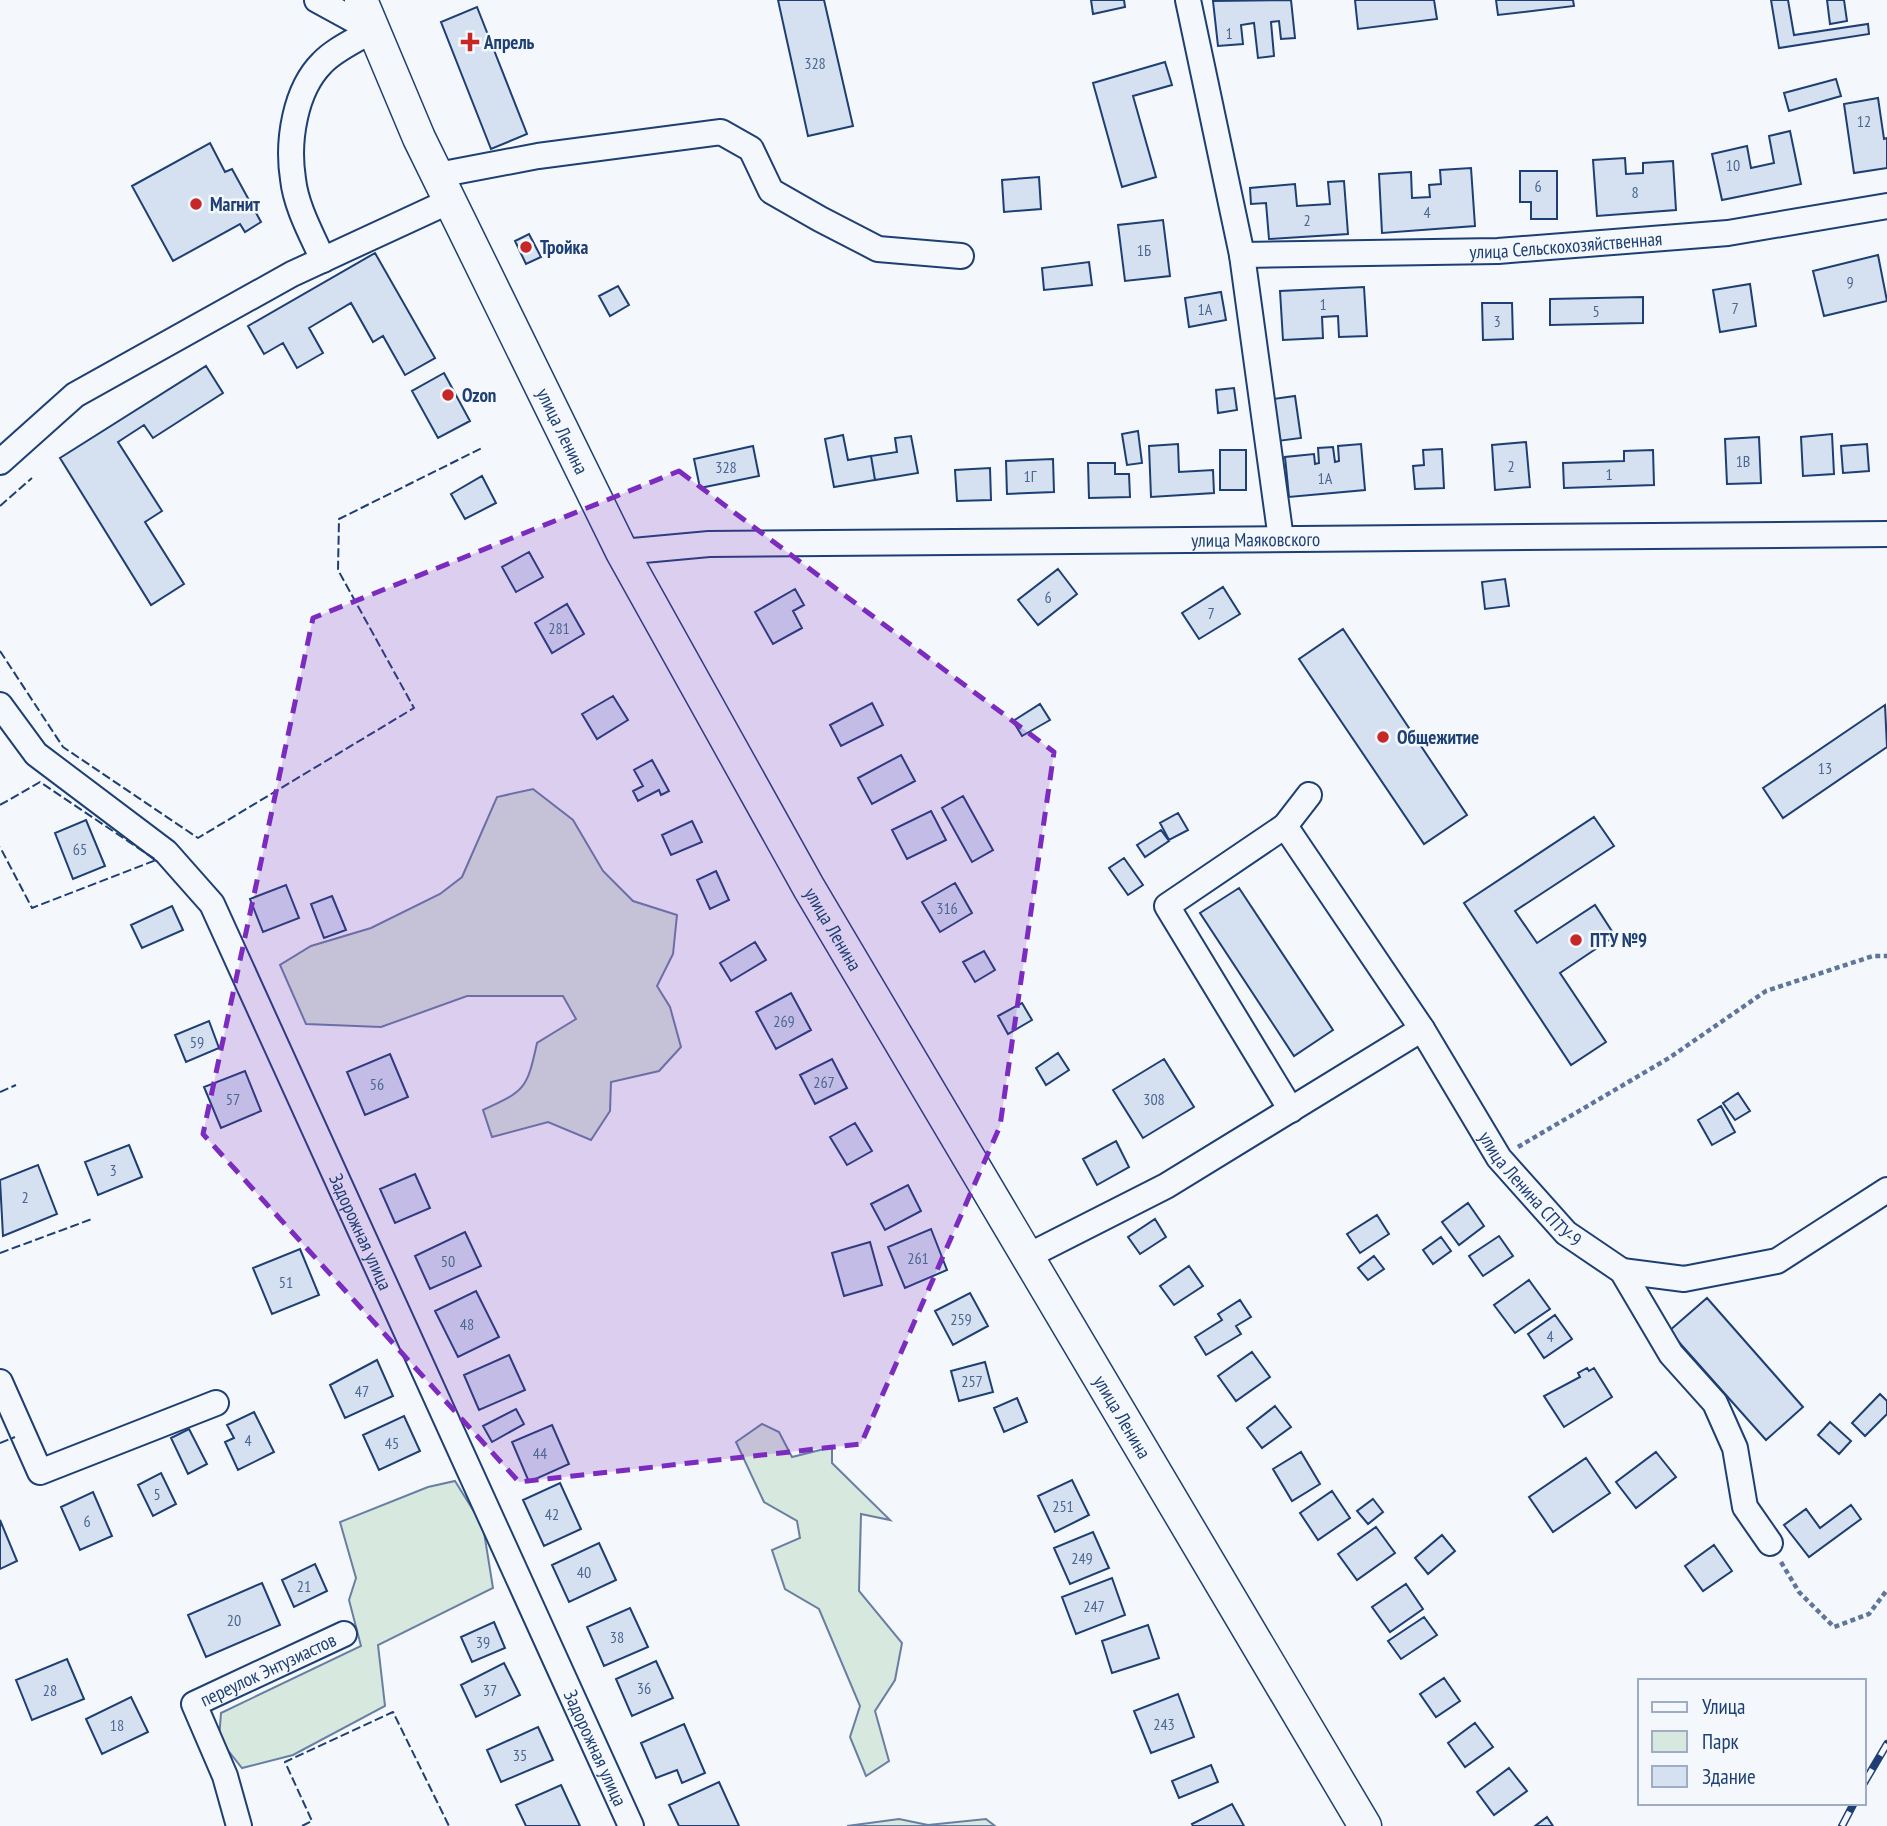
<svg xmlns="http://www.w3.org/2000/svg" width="1887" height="1826" font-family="'PT Sans Narrow',sans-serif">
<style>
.green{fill:#d7e8df;stroke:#687fa3;stroke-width:2}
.building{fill:#d5e0f0;stroke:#1d3f73;stroke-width:2}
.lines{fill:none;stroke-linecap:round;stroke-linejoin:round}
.minor-casing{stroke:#1d3f73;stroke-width:28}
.major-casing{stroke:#1d3f73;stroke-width:35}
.path{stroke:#5e769c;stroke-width:4.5;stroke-dasharray:5 3.5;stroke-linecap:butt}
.minor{stroke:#f4f7fb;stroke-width:24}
.major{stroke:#f4f7fb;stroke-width:32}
.rail-casing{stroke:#1d3f73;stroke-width:8}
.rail{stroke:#f4f7fb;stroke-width:5;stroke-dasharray:16;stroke-linecap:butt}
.fence{stroke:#1d3f73;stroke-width:2;stroke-dasharray:9 3.5;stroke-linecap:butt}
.marked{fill:#7b2cbf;fill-opacity:0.2;stroke:#7b2cbf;stroke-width:5;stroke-dasharray:14 9;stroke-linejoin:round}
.poi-dot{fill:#c62828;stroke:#f4f7fb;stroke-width:2.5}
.labels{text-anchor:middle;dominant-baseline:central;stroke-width:5;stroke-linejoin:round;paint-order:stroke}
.number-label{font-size:16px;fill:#4b6792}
.poi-label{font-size:19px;font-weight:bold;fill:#1d3f73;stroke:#f4f7fb;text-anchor:start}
.street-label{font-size:19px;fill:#1d3f73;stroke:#f4f7fb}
</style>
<rect width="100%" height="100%" fill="#f4f7fb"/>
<path class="green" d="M533 789 573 820 603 871 633 901 677 915 673 954 657 986 670 1007 681 1047 659 1071 611 1082 610 1111 591 1140 548 1122 492 1137 483 1110C525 1091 527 1089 537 1043L576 1019 563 996H467L381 1027 306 1024 280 965 311 946 371 928 440 894 462 877 497 797Z
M762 1424 779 1432 792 1457 832 1447V1463L890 1520 861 1514 859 1591 902 1643 895 1680 875 1711 889 1761 866 1776 850 1737 860 1706 819 1609 785 1589 772 1550 800 1538 797 1521 764 1502 736 1442Z
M455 1481 483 1526 493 1588 378 1645 385 1706 293 1755 242 1768 219 1739 221 1713 361 1646 349 1600 356 1578 340 1522 428 1487Z
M899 1819 928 1825 986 1819 995 1826H847Z"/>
<path class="building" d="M778 0H824L853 126 808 136Z
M1091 0H1124L1125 7 1093 14Z
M1291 0 1295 38 1281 39 1279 21 1271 22 1274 56 1258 58 1254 23 1241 25 1243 44 1218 46 1213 1Z
M1355 0H1434L1437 19 1358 29Z
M1496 0H1573L1574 6 1498 15Z
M1771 0H1788L1794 35 1868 24 1869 34 1779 48Z
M1827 0H1844L1847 21 1830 24Z
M477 7 527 134 491 149 441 22Z
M1165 62 1172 85 1133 96 1156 177 1122 187 1093 83Z
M1836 79 1841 96 1789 111 1784 93Z
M1878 98 1884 139 1887 138V168L1854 173 1844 104Z
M1790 131 1801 184 1722 200 1712 154 1747 146 1751 168 1774 163 1769 136Z
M210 143 225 172 232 169 261 222 245 232 240 224 173 261 132 186Z
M1625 158 1626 174 1643 173V163L1673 161 1676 210 1597 216 1593 160Z
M1471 168 1475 226 1382 233 1379 174 1411 172 1412 198 1430 197 1429 185 1441 184 1440 170Z
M1520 171H1557V219H1531V202H1520Z
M1039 177 1041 209 1004 212 1002 180Z
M1344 181 1348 234 1269 239 1266 203 1251 204 1250 188 1295 184 1297 206 1330 204 1328 182Z
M1163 220 1170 276 1125 281 1118 225Z
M529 234 541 257 526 264 515 241Z
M375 253 435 358 405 375 383 336 373 342 351 303 309 328 323 353 297 368 283 343 264 354 248 326Z
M1878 255 1887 301 1824 316 1813 271Z
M1089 262 1092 285 1044 290 1042 268Z
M1750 284 1756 326 1720 332 1713 290Z
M618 286 629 305 610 316 599 296Z
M1364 287 1367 336 1339 337 1338 316 1322 317 1323 338 1283 340 1280 291Z
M1221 292 1226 320 1189 327 1185 298Z
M1643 297V323L1550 325V299Z
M1482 303H1512L1513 339 1483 340Z
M206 366 223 393 153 438 144 425 118 442 162 511 145 522 184 584 151 605 60 458Z
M444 373 470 421 438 438 412 391Z
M1234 388 1237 410 1218 413 1216 390Z
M1295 396 1301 438 1278 441 1273 399Z
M1138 431 1142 463 1127 465 1122 434Z
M1832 434 1834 474 1803 476 1801 437Z
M843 435 848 460 871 456 875 480 834 487 825 439Z
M911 436 918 473 875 480 871 456 897 452 895 438Z
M1759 437 1761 483 1727 484 1725 439Z
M1526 442 1530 487 1495 490 1492 445Z
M1178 444 1179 472 1213 470 1214 493 1151 497 1149 446Z
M1361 444 1365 490 1289 497 1285 457 1314 454 1315 464 1319 463 1318 448 1333 447 1335 462 1339 461 1338 446Z
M1867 444 1869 471 1843 473 1841 446Z
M753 446 759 476 700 488 694 459Z
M1442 449 1444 488 1415 489 1413 466 1424 465 1423 450Z
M1220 450H1246V490H1220Z
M1653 450 1654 485 1564 488 1563 463 1624 461V451Z
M1053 459 1054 492 1007 494 1006 461Z
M1088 463H1115V474H1129L1130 497 1089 498Z
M990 468 991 500 957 501 955 470Z
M482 476 496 503 465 519 451 494Z
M529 552 543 577 516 592 502 567Z
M1058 569 1077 594 1038 625 1018 600Z
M1505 579 1509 606 1485 609 1482 582Z
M1223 587 1240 614 1199 639 1182 613Z
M795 589 804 605 793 611 802 628 773 644 755 612Z
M567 604 584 634 552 653 535 623Z
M1343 629 1467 815 1424 844 1299 659Z
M613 696 628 720 597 739 582 714Z
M872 703 883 725 841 746 830 725Z
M1040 704 1050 720 1022 736 1013 721Z
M1885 705 1887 747 1783 818 1763 788Z
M901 755 915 781 872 804 858 778Z
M652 760 669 791 661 795 659 790 638 801 633 791 643 786 634 770Z
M963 796 993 850 972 862 942 808Z
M931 811 946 840 907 859 892 830Z
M1178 813 1188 830 1169 840 1160 823Z
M1594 817 1614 846 1515 911 1537 943 1595 905 1615 936 1560 973 1606 1042 1571 1065 1464 903Z
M86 820 105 866 73 879 55 833Z
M692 821 702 842 671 855 662 835Z
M1161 830 1169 841 1145 857 1137 845Z
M1124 858 1143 885 1128 895 1109 868Z
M716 871 729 900 710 909 697 880Z
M955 883 972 913 940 932 922 902Z
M286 885 299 918 263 932 250 899Z
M1239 888 1333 1030 1294 1056 1200 913Z
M332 896 346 930 324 938 311 904Z
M172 906 183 930 142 948 131 925Z
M755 942 766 960 731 981 720 963Z
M984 951 995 970 975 982 963 962Z
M791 993 811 1030 776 1049 756 1012Z
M1022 1003 1032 1020 1008 1034 998 1016Z
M209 1021 219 1048 186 1062 175 1035Z
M1058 1053 1069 1070 1046 1085 1036 1068Z
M390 1054 408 1097 365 1115 347 1072Z
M832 1059 847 1088 815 1104 800 1075Z
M1164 1059 1194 1107 1143 1138 1113 1090Z
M245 1071 261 1111 221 1128 204 1087Z
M1738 1093 1750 1111 1735 1120 1723 1103Z
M1721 1106 1735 1132 1712 1145 1698 1120Z
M855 1123 872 1151 847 1165 830 1137Z
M1116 1141 1129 1167 1097 1185 1083 1159Z
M129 1145 142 1177 98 1195 85 1162Z
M38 1165 57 1214 3 1236 0 1180Z
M415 1174 430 1208 395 1223 380 1189Z
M908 1185 921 1211 885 1230 871 1204Z
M1468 1203 1484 1226 1459 1245 1442 1222Z
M1377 1215 1389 1234 1360 1253 1347 1234Z
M1155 1219 1166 1237 1140 1254 1128 1237Z
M931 1229 947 1270 905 1288 888 1247Z
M465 1232 481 1266 430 1289 415 1256Z
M1499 1236 1513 1256 1483 1276 1469 1256Z
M1441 1237 1451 1251 1433 1264 1423 1250Z
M870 1242 882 1285 844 1296 832 1253Z
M300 1249 319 1295 272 1314 253 1268Z
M1374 1256 1384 1269 1368 1280 1358 1268Z
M1189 1266 1203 1286 1174 1305 1160 1286Z
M1529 1280 1550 1309 1515 1333 1494 1305Z
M476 1291 499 1337 458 1357 435 1311Z
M970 1293 988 1326 953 1345 935 1311Z
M1707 1298 1803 1407 1766 1440 1669 1331Z
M1240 1300 1251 1317 1236 1326 1241 1334 1206 1355 1195 1337 1222 1320 1218 1314Z
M1555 1315 1572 1339 1544 1358 1528 1334Z
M1252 1352 1270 1377 1236 1401 1218 1376Z
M509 1355 525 1390 479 1410 464 1375Z
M377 1360 393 1396 345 1418 330 1385Z
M985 1362 993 1392 959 1401 951 1371Z
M1587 1368 1589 1371 1594 1368 1612 1397 1564 1427 1544 1396 1580 1377 1578 1373Z
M1880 1394 1887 1401V1414L1865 1436 1852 1423Z
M1017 1398 1027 1422 1004 1432 994 1408Z
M1275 1406 1291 1427 1262 1448 1247 1428Z
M516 1409 524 1424 492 1442 483 1426Z
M254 1412 274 1452 238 1470 225 1442 234 1438 227 1425Z
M404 1416 420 1451 379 1470 363 1435Z
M1830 1422 1851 1441 1839 1454 1818 1435Z
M552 1425 569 1464 529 1482 512 1442Z
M189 1429 207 1464 188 1474 171 1438Z
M1301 1452 1320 1484 1292 1501 1273 1469Z
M1656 1452 1676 1477 1636 1508 1616 1482Z
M1586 1458 1610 1493 1553 1532 1529 1497Z
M161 1473 176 1504 153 1516 138 1485Z
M1072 1480 1089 1515 1055 1532 1038 1496Z
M560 1483 581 1529 544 1546 523 1500Z
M1332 1491 1350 1518 1318 1540 1300 1513Z
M93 1492 112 1536 80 1550 61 1507Z
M1373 1499 1383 1512 1368 1524 1357 1511Z
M1851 1505 1861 1519 1809 1557 1784 1525 1806 1509 1820 1528Z
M0 1520 17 1561 0 1569Z
M1376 1527 1395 1553 1357 1580 1338 1554Z
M1093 1532 1109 1568 1070 1584 1054 1548Z
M1442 1535 1455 1551 1428 1574 1415 1558Z
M599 1543 616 1580 569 1602 552 1565Z
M1714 1545 1732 1571 1703 1591 1685 1566Z
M315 1564 327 1591 294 1607 282 1580Z
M1112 1578 1125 1615 1076 1634 1062 1597Z
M262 1583 280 1625 206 1657 188 1615Z
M1406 1584 1423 1609 1390 1632 1372 1607Z
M630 1608 648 1647 604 1666 587 1627Z
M1424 1617 1437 1635 1401 1659 1388 1641Z
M494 1622 505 1648 472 1662 461 1637Z
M1148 1625 1159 1658 1112 1673 1102 1641Z
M67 1659 84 1699 32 1720 16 1680Z
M656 1661 673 1698 632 1716 616 1679Z
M504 1663 520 1695 476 1717 461 1685Z
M1444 1678 1460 1701 1436 1717 1420 1694Z
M1178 1694 1194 1737 1151 1753 1134 1711Z
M131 1697 148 1732 102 1754 86 1719Z
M1475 1723 1493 1747 1465 1767 1448 1743Z
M684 1724 705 1773 682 1783 677 1770 656 1778 641 1743Z
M538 1727 553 1760 501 1782 487 1750Z
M1211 1765 1218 1782 1179 1798 1172 1781Z
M1509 1768 1527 1791 1494 1815 1477 1792Z
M719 1782 739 1826H679L669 1805Z
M561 1785 580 1826H526L516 1805Z
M1232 1804 1244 1826H1193L1192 1824Z
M1547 1817 1553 1826H1535Z"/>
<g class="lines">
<g class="minor-casing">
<g id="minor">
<path d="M317 0 372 30C357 40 335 49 322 63 295 90 287 141 293 179 296 207 312 235 323 260"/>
<path d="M1188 0 1242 255 1281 539"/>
<path d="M438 175 538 156 721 132 751 149 771 191 820 219 878 249 961 256"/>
<path id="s1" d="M1242 255 1498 251 1728 233 1887 206"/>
<path d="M0 462 75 395 292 274 452 200"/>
<path id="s2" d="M622 552 709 544 1887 534"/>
<path id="s3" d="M0 705 36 754 166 852 212 904 631 1826"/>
<path id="s4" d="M1285 826 1422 1029 1499 1158 1566 1233 1622 1271 1671 1354 1715 1403 1735 1448 1745 1507 1770 1543"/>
<path d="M1291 1110 1167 906 1285 826 1309 795"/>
<path d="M1028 1256 1166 1186 1422 1029"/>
<path d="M1622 1271 1684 1279 1777 1261 1887 1190"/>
<path d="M0 1382 40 1472 216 1403"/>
<path id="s5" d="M239 1826 225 1776 194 1704 344 1634"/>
</g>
</g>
<g class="major-casing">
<g id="major">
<path id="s6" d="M361 0 419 138 622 552 809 888 1365 1826"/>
</g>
</g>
<path class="path" d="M1518 1147 1669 1058 1766 991 1873 956H1887
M1781 1562 1799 1592 1834 1627 1869 1614 1887 1590"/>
<use href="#minor" class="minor"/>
<use href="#major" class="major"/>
<g class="rail-casing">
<path id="rail" d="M1864 1783 1887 1744
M1842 1826 1854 1803"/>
</g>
<use href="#rail" class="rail"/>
<path class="fence" d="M0 506 32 478
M0 651 63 747 198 838 414 708 338 570 339 519 482 448
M0 805 40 782 156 860 32 908 0 847
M0 1092 16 1085
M0 1253 92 1219
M0 1443 15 1437
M302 1826 312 1821 285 1762 393 1712 449 1826"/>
</g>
<path class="marked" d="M679 471 1054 752 1000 1126 861 1444 519 1482 203 1134 313 618Z"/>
<g class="poi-dot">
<path d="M466.5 31.5h7v7h7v7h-7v7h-7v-7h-7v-7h7z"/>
<circle cx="196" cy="204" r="7"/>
<circle cx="526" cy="247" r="7"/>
<circle cx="448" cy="395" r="7"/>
<circle cx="1383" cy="737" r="7"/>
<circle cx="1576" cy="940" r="7"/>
</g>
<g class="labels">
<g class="number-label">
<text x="1229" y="33">1</text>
<text x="815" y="63">328</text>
<text x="1864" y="121">12</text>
<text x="1733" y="165">10</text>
<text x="1538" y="186">6</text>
<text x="1635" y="192">8</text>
<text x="1427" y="212">4</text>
<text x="1307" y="220">2</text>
<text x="1144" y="250">1Б</text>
<text x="1850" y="282">9</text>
<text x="1323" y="304">1</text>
<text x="1735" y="308">7</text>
<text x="1205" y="309">1А</text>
<text x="1596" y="311">5</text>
<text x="1497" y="321">3</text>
<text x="1743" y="461">1В</text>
<text x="1511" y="466">2</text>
<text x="726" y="467">328</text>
<text x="1609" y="474">1</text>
<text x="1030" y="476">1Г</text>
<text x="1325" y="478">1А</text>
<text x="1048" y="597">6</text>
<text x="1211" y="613">7</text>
<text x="559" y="628">281</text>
<text x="1825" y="768">13</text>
<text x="80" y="849">65</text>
<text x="947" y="908">316</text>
<text x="784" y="1021">269</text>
<text x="197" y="1042">59</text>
<text x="824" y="1082">267</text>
<text x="377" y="1084">56</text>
<text x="233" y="1099">57</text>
<text x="1154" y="1099">308</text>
<text x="113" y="1170">3</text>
<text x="25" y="1197">2</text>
<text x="918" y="1258">261</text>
<text x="448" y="1261">50</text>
<text x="286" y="1282">51</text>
<text x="961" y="1319">259</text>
<text x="467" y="1324">48</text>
<text x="1550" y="1336">4</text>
<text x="972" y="1381">257</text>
<text x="362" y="1391">47</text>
<text x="248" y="1440">4</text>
<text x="392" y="1443">45</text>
<text x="540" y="1453">44</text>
<text x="157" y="1494">5</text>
<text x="1063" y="1506">251</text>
<text x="552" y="1514">42</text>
<text x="87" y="1521">6</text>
<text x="1082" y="1558">249</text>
<text x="584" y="1572">40</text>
<text x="304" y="1586">21</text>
<text x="1094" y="1606">247</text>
<text x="234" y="1620">20</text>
<text x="617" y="1637">38</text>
<text x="483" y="1642">39</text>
<text x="644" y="1688">36</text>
<text x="50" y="1690">28</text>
<text x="490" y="1690">37</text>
<text x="1164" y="1724">243</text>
<text x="117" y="1725">18</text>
<text x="520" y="1755">35</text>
</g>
<g class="poi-label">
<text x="484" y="42">Апрель</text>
<text x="210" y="204">Магнит</text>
<text x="540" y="247">Тройка</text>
<text x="462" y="395">Ozon</text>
<text x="1397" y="737">Общежитие</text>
<text x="1590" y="940">ПТУ №9</text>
</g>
<g class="street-label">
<text stroke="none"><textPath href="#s1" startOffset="324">улица Сельскохозяйственная</textPath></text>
<text stroke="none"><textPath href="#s6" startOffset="476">улица Ленина</textPath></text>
<text stroke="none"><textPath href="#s2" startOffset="634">улица Маяковского</textPath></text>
<text stroke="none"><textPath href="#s6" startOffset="1043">улица Ленина</textPath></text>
<text stroke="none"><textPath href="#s4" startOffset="439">улица Ленина СПТУ-9</textPath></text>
<text stroke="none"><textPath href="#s3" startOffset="653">Задорожная улица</textPath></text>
<text stroke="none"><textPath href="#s6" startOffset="1610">улица Ленина</textPath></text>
<text stroke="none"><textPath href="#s5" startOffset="212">переулок Энтузиастов</textPath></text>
<text stroke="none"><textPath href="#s3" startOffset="1220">Задорожная улица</textPath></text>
</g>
</g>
<rect x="1638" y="1679" width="228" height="126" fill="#f4f7fb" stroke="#9eadc5" stroke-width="2"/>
<rect x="1652" y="1702" width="35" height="10" fill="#f4f7fb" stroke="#9eadc5" stroke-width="2"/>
<text x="1702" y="1714" font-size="21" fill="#1d3f73">Улица</text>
<rect x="1652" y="1731" width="35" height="21" fill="#d7e8df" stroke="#9eadc5" stroke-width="2"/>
<text x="1702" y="1749" font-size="21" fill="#1d3f73">Парк</text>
<rect x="1652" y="1766" width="35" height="21" fill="#d5e0f0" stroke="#9eadc5" stroke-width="2"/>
<text x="1702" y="1784" font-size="21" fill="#1d3f73">Здание</text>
</svg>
